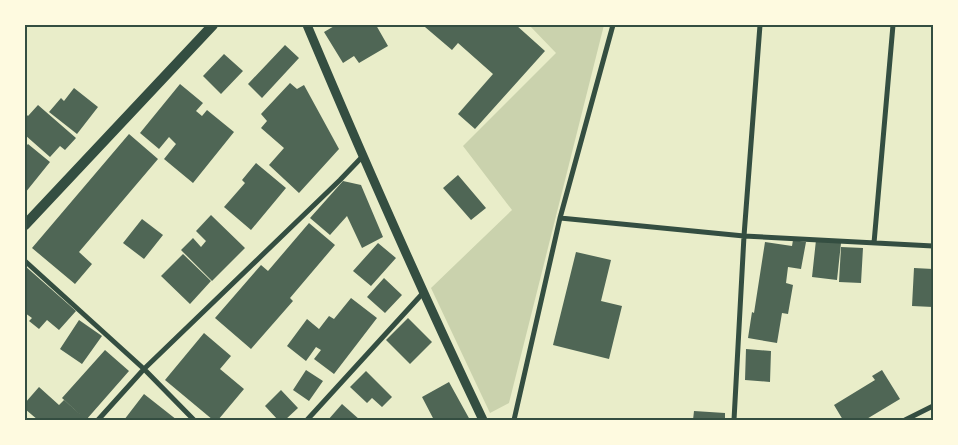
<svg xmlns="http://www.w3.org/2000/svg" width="958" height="445" font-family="Barlow,sans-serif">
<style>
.green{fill:#cad2ad}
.building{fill:#4f6655}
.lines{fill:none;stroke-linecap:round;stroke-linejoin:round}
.minor{stroke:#344e41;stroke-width:5}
.tertiary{stroke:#344e41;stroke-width:9}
.secondary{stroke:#344e41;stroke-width:10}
.neatline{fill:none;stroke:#344e41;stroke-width:2}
</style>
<rect width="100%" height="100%" fill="#e9edc9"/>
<path class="green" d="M529 25H604L509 403 490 413 431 288 512 210 463 146 556 53Z"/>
<path class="building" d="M336 25H376L388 46 359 63 354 56 343 63 324 32Z
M427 25H516L545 51 475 129 458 114 493 74 458 43 452 50 425 27Z
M285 45 299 58 262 98 248 84Z
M224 54 243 71 221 94 203 76Z
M290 83 297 89 304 85 339 149 299 193 269 165 284 148 261 128 267 121 261 114Z
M180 84 203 103 196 111 202 116 207 110 234 132 193 183 164 159 176 144 169 137 159 149 140 133Z
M74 88 98 107 77 134 49 112 61 98 64 101Z
M38 105 76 138 65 150 60 146 50 157 25 135V113L28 116Z
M129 134 158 159 79 252 92 264 75 284 32 248Z
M28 144 50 162 25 193V147Z
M256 163 286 188 251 230 224 207 245 183 242 180Z
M458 175 486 208 471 220 443 188Z
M343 181 361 185 383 237 362 248 347 216 330 235 310 218Z
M211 215 245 248 212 281 181 250 193 238 201 247 206 241 196 231Z
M142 219 163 235 144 259 123 243Z
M309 223 335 245 290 298 293 301 251 349 215 318 261 265 268 271Z
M793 240 806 242 801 269 788 267 786 283 793 285 788 314 782 313 777 343 748 338 752 312 754 313 765 242 792 246Z
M816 240 841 243 837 280 812 277Z
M378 243 396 258 371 286 353 271Z
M841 247 863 248 861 283 839 282Z
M576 252 611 260 601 301 622 306 609 359 553 345Z
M183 254 211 281 190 304 161 276Z
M25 266 76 311 59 330 47 320 39 329 29 321 32 318 25 313Z
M914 268 933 269V307L912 306Z
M384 278 402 295 385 313 367 297Z
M351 298 377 318 334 374 314 359 321 350 316 347 306 361 287 346 307 319 319 329 329 316 334 319Z
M408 318 432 342 410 364 386 340Z
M79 320 102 336 82 364 60 349Z
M204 333 231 356 220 369 244 389 218 420H213L165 380Z
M746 349 771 351 770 382 745 380Z
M105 350 129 371 86 420H38L25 409V403L39 387 59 405 64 400 84 418 62 398Z
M306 370 323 381 309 401 293 390Z
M882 370 900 399 865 420H843L834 405 875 380 872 376Z
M366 371 392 397 382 407 372 398 367 403 350 387Z
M449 382 470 420H434L422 397Z
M281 390 298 408 285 420H278L265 406Z
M144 394 177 420H124Z
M342 404 360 420H328Z
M694 411 725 413V420H693Z"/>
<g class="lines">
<path class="minor" d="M560 218 744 236 933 246
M874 243 893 25
M25 261 144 369 194 420
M98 420 144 369 340 180 362 157
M307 420 423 293
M514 420 560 218 613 25
M734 420 744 236 760 25
M905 420 933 406"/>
<path class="tertiary" d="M307 25C363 158 421 290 483 420"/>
<path class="secondary" d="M25 225 213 25"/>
</g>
<rect width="958" height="445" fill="none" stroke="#fefae0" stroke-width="52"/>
<rect x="26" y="26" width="906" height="393" class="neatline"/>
</svg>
